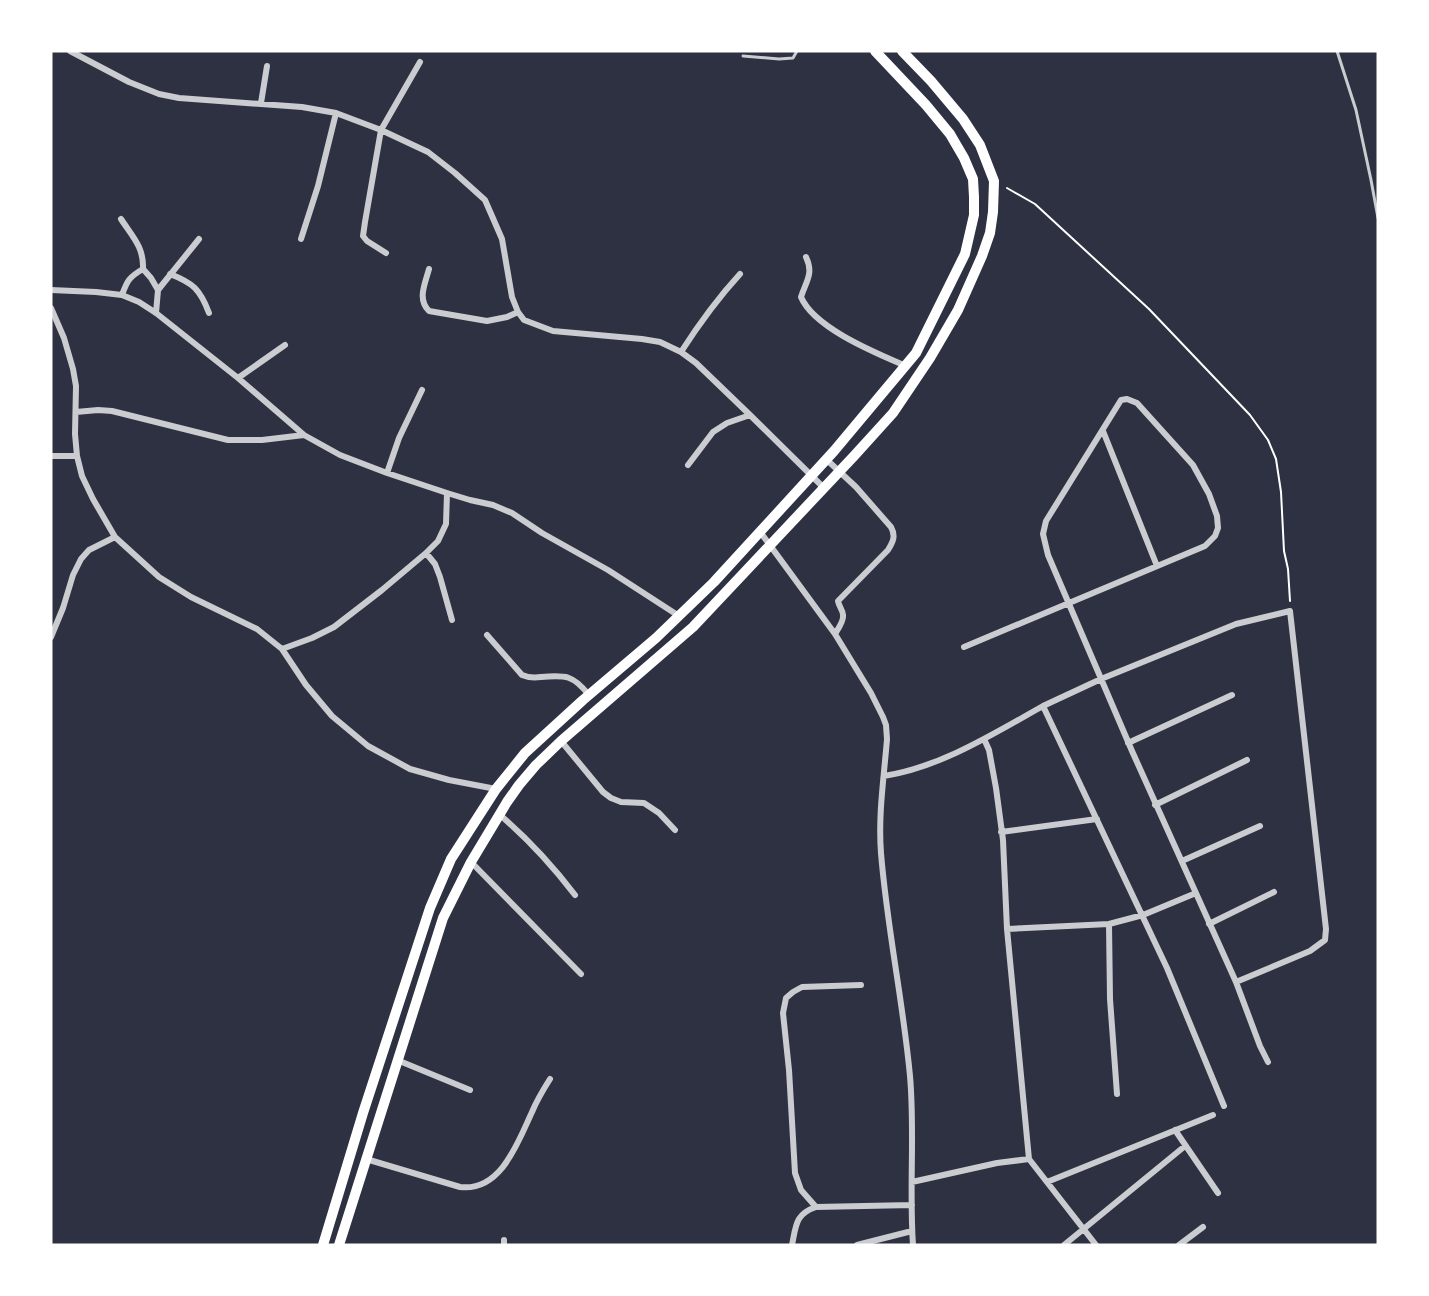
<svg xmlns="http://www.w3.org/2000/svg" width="1429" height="1296" font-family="Manrope,sans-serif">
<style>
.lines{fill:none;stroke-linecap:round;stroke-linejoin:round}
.path{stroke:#fff;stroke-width:2}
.service{stroke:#caccd0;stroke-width:3}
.minor{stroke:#caccd0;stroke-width:6}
.trunk{stroke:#fff;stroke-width:10}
</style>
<rect width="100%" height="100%" fill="#2d3142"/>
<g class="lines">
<path class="path" d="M1007 188 1035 204 1149 309 1250 415 1268 440 1276 459 1281 492 1284 551 1288 569 1290 601"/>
<path class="service" d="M1337 51 1356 110 1371 180 1378 218
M743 56 779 59 793 58 797 51"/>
<path class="minor" d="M70 51 129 82 159 94 179 98 302 107 336 113 381 130 428 152 455 173 485 200 502 239 512 297 518 312 524 320 553 331 642 339 660 342 681 352 696 363 750 415 824 488
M261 103 267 66
M121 219C132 236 144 247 143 269L151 278 158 290
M301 239 318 186 336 113
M386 253 367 241 363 236 365 222 381 130 420 62
M806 257C814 274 806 281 801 297 814 328 876 353 906 366
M429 269C425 284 417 299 429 311L487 321 507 317 518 312
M170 274C193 283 200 289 209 313
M51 290 96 292 122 295 139 302 156 313 238 378 304 435 340 455 387 473 447 493 470 500 493 505 512 513 542 533 608 570 679 616
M122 295C127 281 129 277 143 269
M51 308 64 338 73 369 76 386 75 434 77 456 82 476 93 499 115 537 159 577 191 597 257 629 282 649 306 685 332 716 368 746 410 769 449 780 496 789
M156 313 158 290 199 239
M681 352C699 324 718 298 740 274
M238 378 285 345
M76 412 98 410 112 411 228 440H262L304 435
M1103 431 1157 566
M51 456H77
M827 460 856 487 891 527C896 536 893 542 888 550L838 601C839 607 843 610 843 615 844 621 838 629 835 634
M688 465 713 432 727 423 750 415
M387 473 399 438 422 390
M761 533 835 634 871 693 883 717 886 725 887 739C884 777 878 815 881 853 887 928 903 1001 910 1076 915 1132 909 1189 913 1245
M426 553 435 564 440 577 452 620
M487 635 522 675C529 678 534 678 541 677 566 675 573 675 589 695
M51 637 63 608 73 575 81 559 89 550 115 537
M964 647 1205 546 1215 536 1218 528 1217 516 1209 494 1193 465 1137 403 1127 399 1121 400 1046 521 1043 534 1048 555 1132 751 1236 982 1260 1046 1268 1062
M282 649 312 638 334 627 382 590 426 553 438 541 446 524 447 493
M1043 706 1101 679 1236 624 1290 611 1326 929 1325 940 1310 951 1236 982
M561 741 603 792 611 798 621 802 644 803 659 813 675 830
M1128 743 1232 695
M884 776C941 767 993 734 1043 706L1167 968 1224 1106
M1155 805 1247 760
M500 815C528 839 552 865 575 895
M1001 832 1097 819
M1182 861 1260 826
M471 862 581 974
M1109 924 1110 999 1117 1094
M1209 924 1274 892
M1007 929 1109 924 1143 915 1196 893
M861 985 802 987 793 992 786 998 783 1013 789 1070 795 1173 801 1190 816 1207 912 1205
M397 1060 470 1090
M1175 1130 1218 1193
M366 1159 460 1187C501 1192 518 1142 532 1112 537 1100 543 1090 550 1079
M1029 1159 1096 1245
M912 1182 997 1163 1029 1159 1007 929 1003 840 996 788 989 750 984 739
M1047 1182 1213 1115
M504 1245V1240
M792 1245C796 1226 795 1214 816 1207
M857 1245 912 1231
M1064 1245 1185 1146
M1179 1245 1203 1227"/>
<path class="trunk" d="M323 1245 363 1113 430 908 451 859 496 789 525 753 583 700 656 638 714 582 834 451 916 353 965 254 974 215V197L973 179 964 158 950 134 926 105 875 51
M339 1245 443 918 471 862 507 802 519 785 536 765 561 741 693 627 854 456 893 413 930 358 958 310 982 256 990 233 993 212 994 181 980 145 963 119 931 81 902 51"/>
</g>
<rect width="1429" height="1296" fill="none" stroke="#ffffff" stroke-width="105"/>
</svg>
